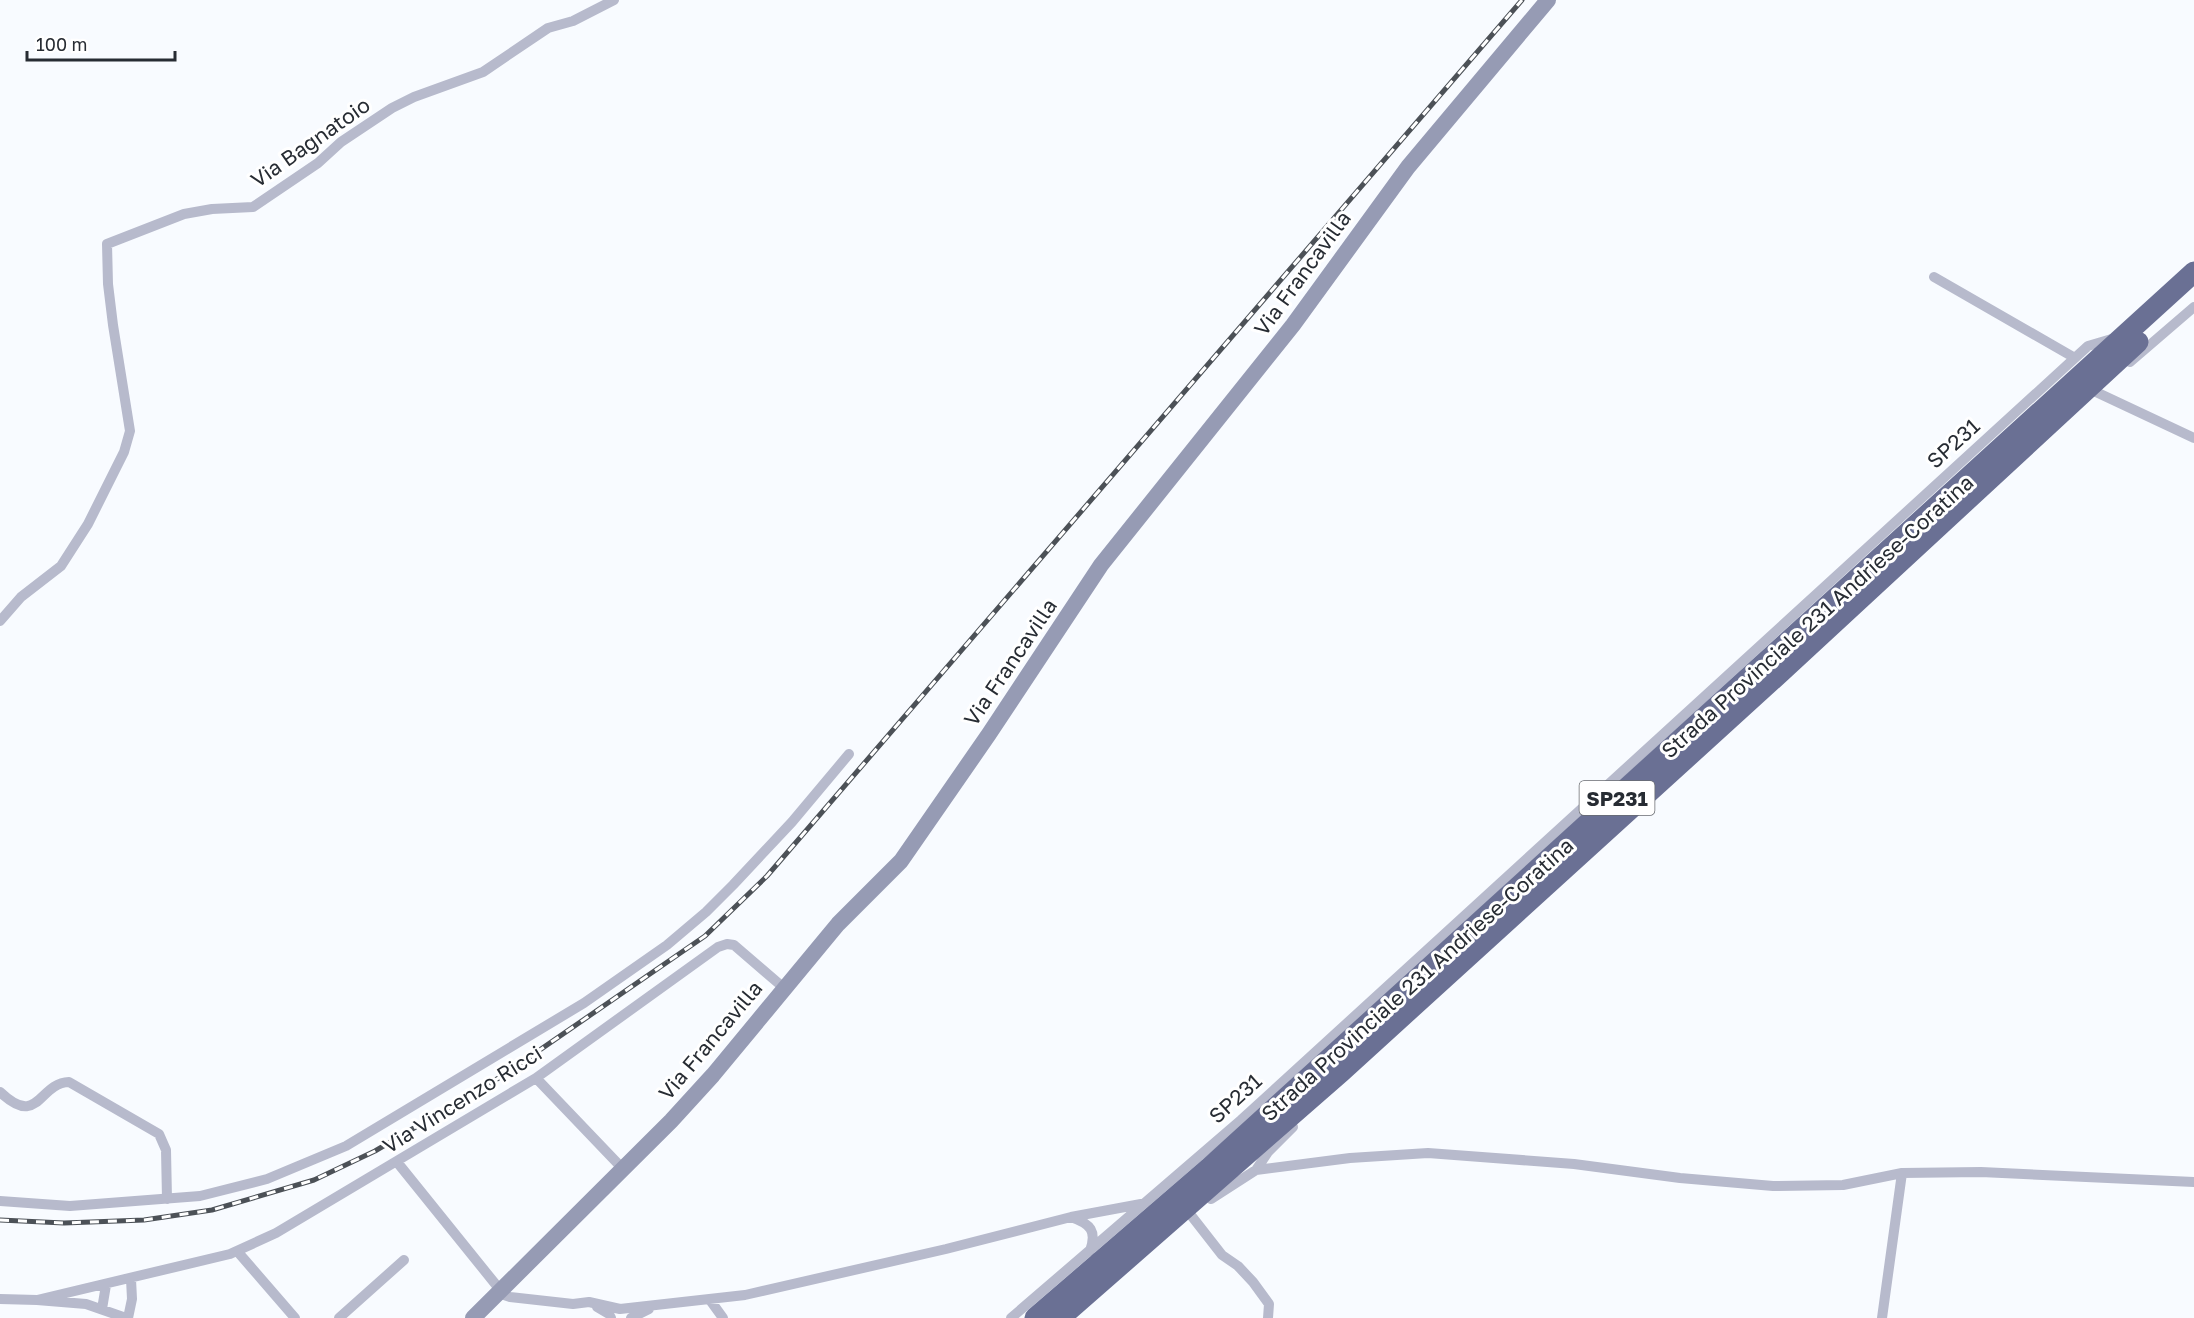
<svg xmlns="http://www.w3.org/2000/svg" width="2194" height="1318" font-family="'Golos Text',sans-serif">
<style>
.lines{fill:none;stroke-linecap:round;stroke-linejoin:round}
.street{stroke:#b7bacc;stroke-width:10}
.secondary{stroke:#969bb4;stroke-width:16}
.highway{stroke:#6a7094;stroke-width:21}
.rail-casing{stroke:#4c5157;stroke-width:5}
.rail{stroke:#fff;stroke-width:3;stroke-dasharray:9;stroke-linecap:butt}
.labels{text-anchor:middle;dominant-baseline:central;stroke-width:6;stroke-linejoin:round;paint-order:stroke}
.shield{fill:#fff;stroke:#686b70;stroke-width:1.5}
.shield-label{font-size:20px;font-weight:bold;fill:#272c33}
.street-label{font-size:21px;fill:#272c33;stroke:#fff}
</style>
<rect width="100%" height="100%" fill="#f8fbff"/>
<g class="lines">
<path class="street" d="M1934 277 2075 358
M2130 362 2194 307
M2096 392 2194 438
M0 621 21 597 61 566 88 524 124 452 130 431 113 325 108 284 107 244 184 214 212 209 253 207 318 163 341 142 392 108 414 97 483 72 548 28 573 21 614 0
M536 1078 623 1169
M0 1092C39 1129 38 1083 69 1082L159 1134 166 1150 167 1199
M397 1162 501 1291
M1256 1170 1268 1152 1293 1127
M1211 1199 1256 1170 1350 1158 1428 1153 1574 1164 1680 1178 1773 1186 1843 1185 1902 1173 1981 1172 2194 1182
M0 1201 70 1206 200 1196 267 1179 346 1146 584 1003 667 945 706 912 733 885 792 822 849 754
M1190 1214 1222 1255 1238 1266 1253 1282 1269 1304 1268 1318
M1071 1217C1091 1224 1097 1231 1090 1251
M237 1251 295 1318
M498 1293 510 1297 573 1304 589 1302 620 1309 745 1295 946 1249 1071 1217 1141 1204
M0 1299 37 1300 86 1304 126 1318
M37 1300 230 1254 276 1233 536 1078 718 947 727 944 734 945 784 988
M710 1300 723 1318
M597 1307 609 1314 611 1318
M102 1309 106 1285
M128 1318 132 1299 131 1279
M339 1318 404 1260
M631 1318 649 1309
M1011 1318 1241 1120 2088 346 2115 338
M1882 1318 1902 1173"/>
<path class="secondary" d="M473 1318 671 1121 713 1075 838 924 901 861 989 734 1101 565 1293 325 1408 167 1548 0"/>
<path class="highway" d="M1035 1318 1209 1168 2194 272
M1060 1318 1341 1072 1781 672 2138 342"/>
<g class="rail-casing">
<path id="rail" d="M0 1220 64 1223 144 1220 212 1210 314 1180 375 1151 502 1076 705 936 767 876 1522 0"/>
</g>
<use href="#rail" class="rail"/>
</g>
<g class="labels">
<rect class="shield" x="1579.5" y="781" width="75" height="34" rx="4.5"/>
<g class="shield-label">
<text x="1617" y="798">SP231</text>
</g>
<g class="street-label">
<text transform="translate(310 142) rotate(-35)">Via Bagnatoio</text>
<text transform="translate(1302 273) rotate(-54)">Via Francavilla</text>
<text transform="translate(1953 443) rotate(-42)">SP231</text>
<text transform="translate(1817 616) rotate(-42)">Strada Provinciale 231 Andriese-Coratina</text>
<text transform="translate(1010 662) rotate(-56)">Via Francavilla</text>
<text transform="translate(1417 979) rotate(-42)">Strada Provinciale 231 Andriese-Coratina</text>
<text transform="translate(710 1040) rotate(-50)">Via Francavilla</text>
<text transform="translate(1235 1098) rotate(-42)">SP231</text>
<text transform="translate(462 1099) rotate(-32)">Via Vincenzo Ricci</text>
</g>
</g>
<path d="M27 51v9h148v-9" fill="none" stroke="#272c33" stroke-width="3"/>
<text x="36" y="51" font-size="18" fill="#272c33" stroke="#ffffff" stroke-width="4.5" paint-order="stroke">100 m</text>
</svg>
